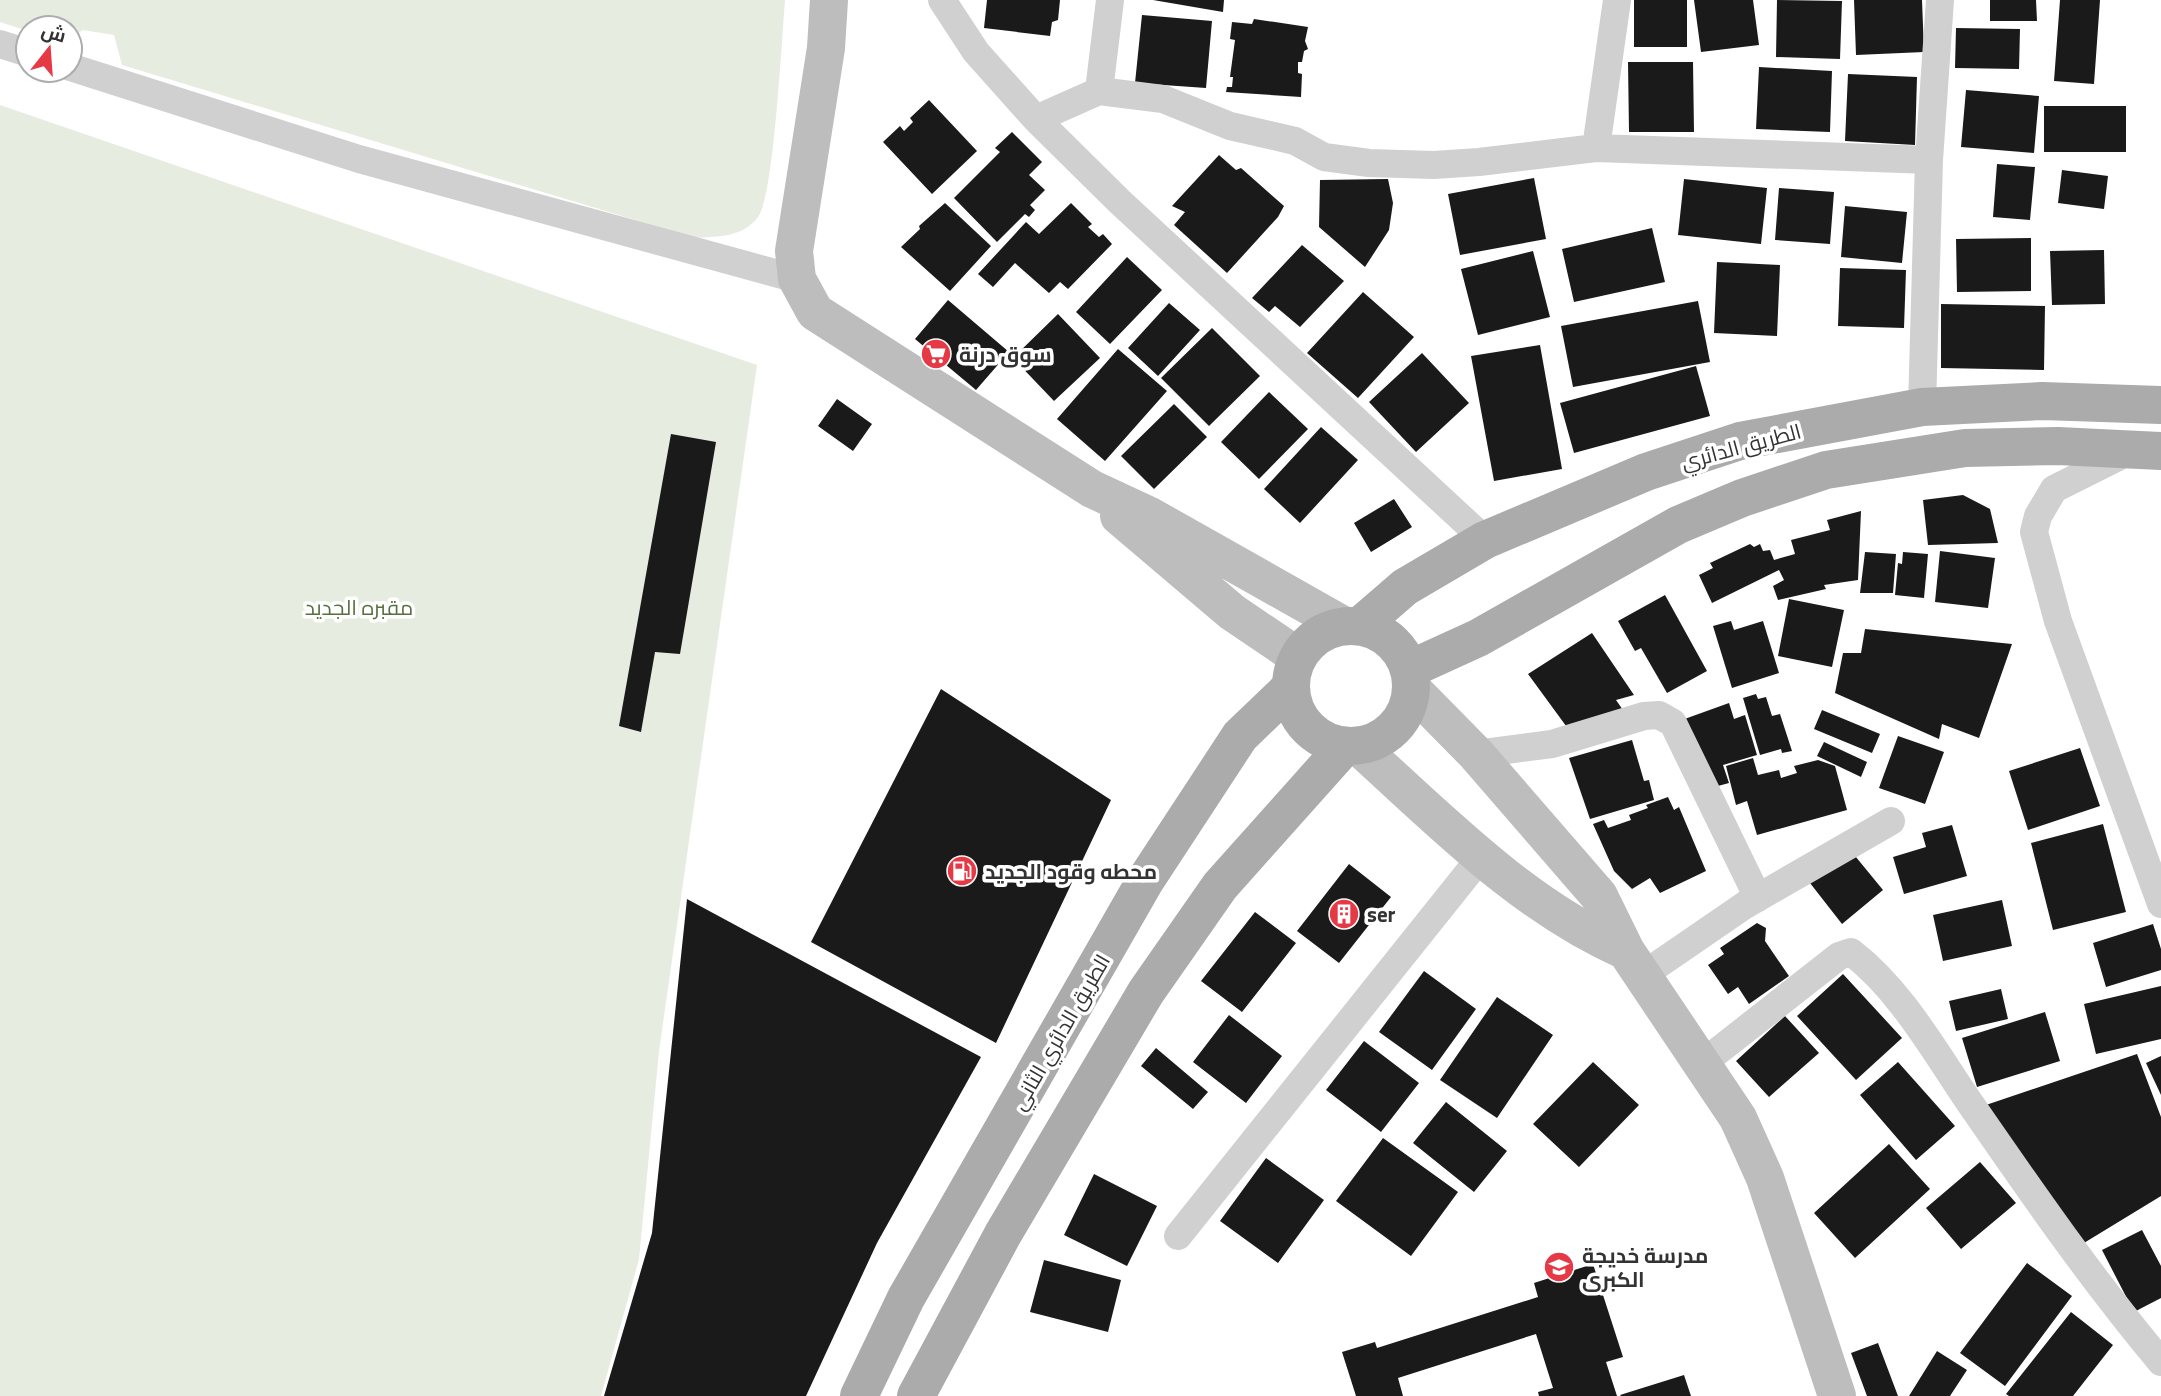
<svg xmlns="http://www.w3.org/2000/svg" width="2161" height="1396" font-family="'Titillium Web',Cairo,sans-serif">
<style>
.green{fill:#e6ecdf}
.building{fill:#1a1a1a}
.lines{fill:none;stroke-linecap:round;stroke-linejoin:round}
.street{stroke:#d0d0d0;stroke-width:28}
.secondary{stroke:#bdbdbd;stroke-width:38}
.primary{stroke:#ababab;stroke-width:38}
.labels{text-anchor:middle;dominant-baseline:central;stroke-width:7;stroke-linejoin:round;paint-order:stroke}
.poi-label{font-size:21px;font-weight:bold;fill:#333;stroke:#fff;text-anchor:start}
.street-label{font-size:21px;fill:#333;stroke:#fff}
.park-label{font-size:21px;fill:#56703f;stroke:#fff}
</style>
<rect width="100%" height="100%" fill="#fff"/>
<path class="green" d="M0 0H785C782 35 774 197 758 217 742 238 719 236 695 238L122 65 114 35 83 30 70 37V28H28V31L0 22Z
M0 105 757 365 659 1051 639 1259 601 1396H0Z"/>
<path class="building" d="M987 0H1060L1058 20 1052 22 1050 36 984 28Z
M1153 0H1224L1223 12Z
M1634 0H1687V47H1634Z
M1694 0H1753L1759 45 1701 52Z
M1777 0 1842 1 1840 59 1776 57Z
M1854 0H1922L1924 52 1856 55Z
M1990 0H2036L2037 21H1990Z
M2060 0H2100L2094 84 2054 81Z
M1142 15 1212 21 1206 88 1135 83Z
M1254 19 1308 27 1305 41 1308 49 1304 51 1302 62H1298V73L1302 74 1301 97 1226 92 1227 87H1232L1233 77H1230L1235 40 1230 39 1232 22 1252 24Z
M1956 28 2020 29 2019 69 1955 68Z
M1628 62H1693L1694 132H1629Z
M1759 67 1832 71 1830 132 1756 129Z
M1848 74 1917 77 1915 145 1845 141Z
M1966 90 2039 96 2034 153 1961 147Z
M929 100 977 151 932 194 883 142 900 126 904 131 913 122 910 118Z
M2044 106H2126V152H2044Z
M1012 132 1042 162 1029 175 1045 190 1030 205 1035 210 1029 217 1025 214 997 242 954 198 1000 152 995 148Z
M1219 155 1236 170 1241 168 1284 206 1278 217 1227 273 1174 225 1185 212 1172 206Z
M1997 164 2035 167 2030 220 1993 217Z
M2062 170 2108 176 2104 209 2058 203Z
M1534 178 1546 239 1460 255 1448 194Z
M1388 179 1393 203 1389 230 1365 267 1319 227 1320 180Z
M1684 179 1767 188 1761 244 1678 235Z
M1779 188 1834 192 1830 244 1775 240Z
M945 203 991 246 950 291 901 247 920 229 919 226Z
M1071 203 1092 224 1088 227 1099 237 1103 234 1112 244 1068 289 1060 282 1049 293 1015 263 993 287 978 274 1026 222 1039 234Z
M1845 206 1907 212 1902 263 1841 257Z
M1652 228 1665 282 1574 302 1562 249Z
M2031 238V291L1957 292 1956 239Z
M1302 245 1344 281 1300 327 1275 306 1269 312 1252 298Z
M2104 250 2105 304 2052 305 2050 251Z
M1533 251 1550 317 1478 335 1461 269Z
M1127 257 1162 290 1110 344 1076 312Z
M1717 262 1780 265 1777 336 1714 333Z
M1840 268 1906 270 1904 328 1838 326Z
M1363 292 1414 337 1358 398 1307 353Z
M948 300 1009 352 976 390 915 339Z
M1698 301 1710 362 1573 387 1561 326Z
M1169 303 1200 330 1158 376 1128 348Z
M1941 304 2045 306 2044 370 1941 368Z
M1058 314 1100 358 1054 401 1013 358Z
M1212 328 1260 376 1209 426 1161 378Z
M1540 345 1562 469 1494 481 1471 356Z
M1118 349 1167 391 1105 461 1057 419Z
M1422 353 1469 403 1416 452 1369 402Z
M1696 366 1710 416 1574 453 1560 403Z
M1269 392 1308 429 1259 479 1221 442Z
M837 399 872 424 853 451 818 426Z
M1174 404 1207 437 1154 489 1121 456Z
M1321 427 1358 460 1300 523 1264 489Z
M671 434 716 442 680 654 655 652 641 732 619 726Z
M1963 495 1990 509 1998 543 1928 545 1923 500Z
M1394 499 1412 527 1371 552 1354 523Z
M1861 511 1858 580 1824 585 1826 589 1778 600 1773 586 1784 580 1779 570 1712 603 1699 575 1713 568 1710 563 1750 544 1754 547 1760 544 1763 551 1770 550 1774 560 1795 554 1791 540 1830 530 1827 520Z
M1940 551 1995 558 1988 608 1935 602Z
M1865 552 1896 554 1893 593H1860Z
M1903 552 1928 554 1924 598 1895 595 1898 563 1902 564Z
M1665 595 1707 671 1667 693 1641 648 1635 651 1618 621Z
M1789 599 1844 610 1832 667 1778 656Z
M1731 621 1734 630 1763 621 1779 673 1732 688 1713 626Z
M1865 629 2012 644 1979 738 1942 724 1939 739 1835 693 1843 653H1861Z
M1592 633 1634 695 1616 700 1623 710 1569 730 1528 674Z
M941 689 1111 800 996 1043 811 942Z
M1756 694 1758 699 1766 697 1772 716 1780 714 1792 751 1782 753 1781 749 1760 755 1743 698Z
M1729 703 1734 719 1745 715 1757 755 1723 765 1729 783 1707 789 1679 721Z
M1822 710 1880 734 1872 753 1814 729Z
M1898 736 1944 752 1925 804 1879 788Z
M1632 740 1644 781 1649 780 1654 800 1590 819 1569 758Z
M1824 742 1867 762 1861 777 1817 756Z
M2080 748 2100 806 2028 830 2009 771Z
M1753 758 1758 775 1779 770 1781 778 1797 773 1794 766 1818 760 1835 766 1847 810 1757 835 1747 801 1736 805 1726 766Z
M1668 797 1674 810 1679 807 1706 871 1660 893 1650 878 1632 889 1614 871 1593 824 1604 820 1608 828 1631 820 1629 815 1648 808 1646 805Z
M2103 824 2126 912 2053 930 2031 843Z
M1952 825 1967 876 1904 894 1893 857 1926 847 1922 833Z
M1851 851 1883 890 1842 924 1810 883Z
M1349 864 1391 897 1339 963 1297 931Z
M687 899 981 1057 877 1243 806 1396H604L652 1233Z
M2002 900 2012 946 1943 961 1933 915Z
M1255 912 1296 943 1242 1012 1201 981Z
M1757 923 1766 928 1765 941 1789 976 1749 1004 1738 987 1728 994 1708 965 1724 954 1720 948Z
M2153 924 2161 949V970L2106 987 2093 943Z
M1424 971 1476 1009 1432 1070 1379 1032Z
M1843 974 1902 1038 1856 1080 1797 1016Z
M2161 986V1039L2096 1054 2084 1004Z
M2001 989 2008 1019 1956 1031 1949 1001Z
M1497 997 1553 1035 1497 1118 1440 1080Z
M2045 1012 2060 1061 1977 1087 1962 1038Z
M1229 1015 1282 1056 1246 1103 1193 1062Z
M1785 1016 1819 1053 1769 1097 1736 1061Z
M1364 1041 1419 1083 1381 1132 1326 1090Z
M1156 1048 1208 1092 1193 1109 1141 1066Z
M2137 1054 2161 1117V1196L2079 1246 1980 1107Z
M2161 1056V1095L2146 1063Z
M1593 1062 1639 1105 1579 1167 1533 1124Z
M1898 1062 1955 1126 1916 1160 1860 1095Z
M1446 1102 1507 1151 1474 1192 1413 1143Z
M1383 1138 1458 1192 1411 1256 1336 1201Z
M1889 1144 1930 1189 1855 1258 1814 1213Z
M1266 1158 1324 1200 1278 1263 1220 1221Z
M1980 1162 2016 1203 1961 1249 1926 1208Z
M1094 1174 1157 1206 1127 1266 1064 1235Z
M2142 1230 2161 1266V1298L2134 1312 2102 1250Z
M1044 1260 1121 1280 1108 1332 1030 1312Z
M2027 1263 2072 1296 2005 1386 1960 1353Z
M1593 1264 1623 1357 1606 1362 1617 1396H1539L1538 1392 1553 1388 1536 1334 1398 1378 1403 1396H1356L1342 1352 1375 1342 1377 1348 1538 1297 1534 1283Z
M2071 1312 2113 1345 2073 1396H2009L2006 1394Z
M1878 1343 1898 1396H1867L1851 1353Z
M1937 1351 1967 1370 1950 1396H1909Z
M1684 1375 1691 1396H1621L1620 1395Z"/>
<g class="lines">
<path class="street" d="M942 0 976 52 1036 119 1119 201 1485 540
M0 44 28 53
M70 67 359 159 797 279
M1099 91 1110 0
M1036 119 1099 91 1163 99 1230 126 1295 141 1324 157 1369 163 1434 165 1479 162 1596 148 1929 160
M1596 148 1617 0
M1922 407 1929 160 1940 0
M2132 450 2054 489 2038 516 2034 532 2058 621 2161 904
M1476 754 1552 744 1644 716 1659 715 1673 723 1758 898
M1643 975 1745 905 1891 821
M1704 1062 1839 956 1851 952C1902 991 1936 1054 1972 1106 2032 1193 2093 1281 2161 1362
M1178 1236 1481 857"/>
<path class="secondary" d="M829 0 826 48 794 251 797 279 815 312 1092 489 1150 516 1343 625
M1119 516 1232 612 1297 656
M1412 689 1476 754 1599 896 1626 951 1738 1118 1765 1178 1837 1396
M1358 746C1441 821 1523 906 1626 951"/>
<path class="primary" d="M1361 625 1405 587 1485 540 1646 472 1740 441 1922 407 2042 401 2161 405
M1291 686a60 60 0 1 1 120 0a60 60 0 1 1-120 0Z
M1410 669 1478 638 1678 525 1742 498 1826 470 1965 448 2058 446 2161 451
M859 1396 906 1298 1145 881 1240 736 1290 688
M916 1396 1003 1234 1146 992 1220 886 1345 746"/>
</g>
<defs>
<g id="supermarket-disc" transform="scale(1.575)"><circle r="9.5" fill="#e63946" stroke="#fff"/><path d="M-6-5.5h2.5l.6 2H6L4.5 2H-2.5L-4.4-4H-6ZM-1.5 3.2a1.3 1.3 0 1 0 .1 0ZM3 3.2a1.3 1.3 0 1 0 .1 0Z" fill="#fff"/></g>
<g id="fuel-disc" transform="scale(1.575)"><circle r="9.5" fill="#e63946" stroke="#fff"/><path d="M-5.5-6h7V0h2V4h1.3V-2.5L3-4.5l.8-.8L6-3V5H2.5V1h-1V6h-7ZM-4.2-4.7v3.2H.2V-4.7Z" fill="#fff"/></g>
<g id="building-disc" transform="scale(1.575)"><circle r="9.5" fill="#e63946" stroke="#fff"/><path d="M-4-6H4V6H1V3H-1V6H-4ZM-2.5-4.3h1.7v1.8h-1.7ZM.8-4.3h1.7v1.8H.8ZM-2.5-1h1.7V.8h-1.7ZM.8-1h1.7V.8H.8Z" fill="#fff"/></g>
<g id="school-disc" transform="scale(1.575)"><circle r="9.5" fill="#e63946" stroke="#fff"/><path d="M0-5L7-2L0 1L-7-2ZM-4 1L0 2.5L4 1V4Q0 6-4 4Z" fill="#fff"/></g>
</defs>
<g fill-rule="evenodd">
<use href="#supermarket-disc" x="936" y="354"/>
<use href="#fuel-disc" x="962" y="871"/>
<use href="#building-disc" x="1344" y="914"/>
<use href="#school-disc" x="1559" y="1267"/>
</g>
<g class="labels">
<g class="poi-label">
<text x="959" y="354">سوق درنة</text>
<text x="985" y="871">محطه وقود الجديد</text>
<text x="1367" y="914">ser</text>
<text x="1582" y="1255">مدرسة خديجة<tspan x="1582" dy="24">الكبرى</tspan></text>
</g>
<g class="street-label">
<text transform="translate(1741 446) rotate(-15)">الطريق الدائري</text>
<text transform="translate(1060 1032) rotate(-60)">الطريق الدائري الثاني</text>
</g>
<g class="park-label">
<text x="359" y="607">مقبره الجديد</text>
</g>
</g>
<g transform="translate(49 49) rotate(17)"><circle r="33" fill="#ffffff" stroke="#adadad" stroke-width="2"/>
<path d="M0-5L12 26L0 18L-12 26Z" fill="#e63946"/>
<text y="-10" font-size="19" font-weight="bold" text-anchor="middle" fill="#333333">ش</text>
</g>
</svg>
